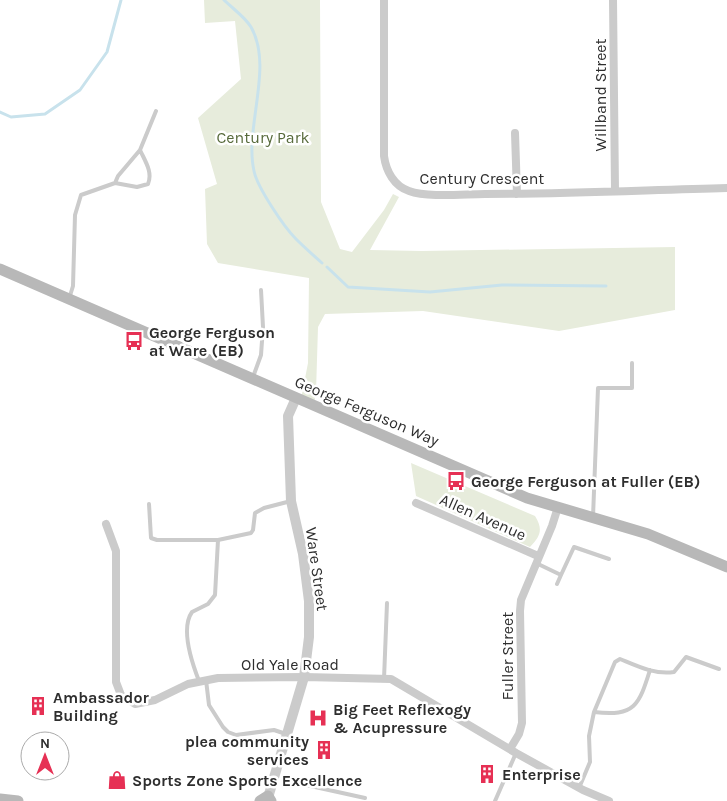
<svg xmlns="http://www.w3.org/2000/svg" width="727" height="801" font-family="Karla,sans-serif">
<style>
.green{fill:#e7ecdc}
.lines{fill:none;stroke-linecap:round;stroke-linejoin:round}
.stream{stroke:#c8e2ec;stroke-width:3}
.service{stroke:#cbcbcb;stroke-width:4}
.minor{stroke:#cbcbcb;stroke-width:8}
.tertiary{stroke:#cbcbcb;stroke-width:10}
.secondary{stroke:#b8b8b8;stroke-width:11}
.labels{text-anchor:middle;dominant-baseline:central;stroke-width:5;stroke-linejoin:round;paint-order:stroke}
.street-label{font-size:16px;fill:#2e2e2e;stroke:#fff}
.park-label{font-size:16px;fill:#576a3b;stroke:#fff}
.poi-label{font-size:16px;font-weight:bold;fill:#2e2e2e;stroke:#fff;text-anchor:start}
</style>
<rect width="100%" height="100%" fill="#fff"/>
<path class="green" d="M204 0H320L321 202 340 249 352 252 384 210 393 194 399 197 370 250 422 251 675 247V310L559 331 423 311 325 314 318 327 316 392 314 404 301 399 308 363 309 278 218 263 207 244 205 189 217 184 198 118 241 79 235 21 205 23Z
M411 463 535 516C543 529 541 536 530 547L416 496Z"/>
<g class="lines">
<path class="stream" d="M224 0C232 8 245 17 251 27 274 67 244 128 254 171 257 187 284 227 296 239 304 247 313 255 322 263
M0 112 11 117 45 114 80 90 107 52 121 0
M327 267 348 287 430 292 502 285 606 286"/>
<path class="service" d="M115 183 118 176 140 150 156 111
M69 299 73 286 75 215 81 195 115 183 137 187 148 184C153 172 145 161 140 150
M253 377 261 355 263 327 261 290
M149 504 151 538 157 540H218
M593 517 598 388H632V363
M536 563 561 575 557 584
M561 575 574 547 609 559
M384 679 387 603
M206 680 209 705 223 727 228 732 236 735 274 730 286 734
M199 681C192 663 180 629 192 612L208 604 215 595 218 540 251 533 253 530 255 513 264 508 291 501
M594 712C635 717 639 705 650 670
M306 785 365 798
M579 788 590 762 589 736 594 712 615 662 620 659C637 666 655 675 674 672L686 657 719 669
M495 801 516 753"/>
<path class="minor" d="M384 0V156C386 171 394 186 409 191 428 198 464 194 485 194 565 194 646 190 727 188
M613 0 615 190
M515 133 517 194
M416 503 538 556
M106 524 116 551V682L121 695 135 704 155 700 188 684 218 678 304 677 391 679 516 753 583 790 609 801
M510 749 519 734 522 723 520 611 521 600 552 526 558 507"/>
<path class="tertiary" d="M267 801 304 677 309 637V601L303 554 291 501 288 416 296 398"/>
<path class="secondary" d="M0 269 527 498 648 534 727 567
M0 799 18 801
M260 801 268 796 271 801"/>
</g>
<defs>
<g id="bus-bare" transform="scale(1.5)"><path d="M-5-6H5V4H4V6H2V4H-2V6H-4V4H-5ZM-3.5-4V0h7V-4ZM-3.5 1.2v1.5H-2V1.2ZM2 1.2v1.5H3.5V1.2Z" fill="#e63054" stroke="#fff" stroke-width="2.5" paint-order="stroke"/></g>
<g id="building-bare" transform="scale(1.5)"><path d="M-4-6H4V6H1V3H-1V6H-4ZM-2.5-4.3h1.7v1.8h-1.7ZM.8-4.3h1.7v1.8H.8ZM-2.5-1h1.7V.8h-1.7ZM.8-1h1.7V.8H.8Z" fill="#e63054" stroke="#fff" stroke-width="2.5" paint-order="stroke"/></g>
<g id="hospital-bare" transform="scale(1.5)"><path d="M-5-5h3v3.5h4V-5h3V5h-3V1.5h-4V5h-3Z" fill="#e63054" stroke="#fff" stroke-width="2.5" paint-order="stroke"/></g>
<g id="shop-bare" transform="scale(1.5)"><path d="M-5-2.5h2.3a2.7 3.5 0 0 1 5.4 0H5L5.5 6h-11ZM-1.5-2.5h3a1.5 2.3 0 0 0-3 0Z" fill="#e63054" stroke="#fff" stroke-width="2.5" paint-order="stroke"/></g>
</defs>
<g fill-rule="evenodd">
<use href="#bus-bare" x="134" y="341"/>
<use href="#bus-bare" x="456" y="481"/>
<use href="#building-bare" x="38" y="706"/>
<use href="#hospital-bare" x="318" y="718"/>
<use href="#building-bare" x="324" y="750"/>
<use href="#building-bare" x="487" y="774"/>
<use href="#shop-bare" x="117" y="780"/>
</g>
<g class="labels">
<g class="street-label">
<text transform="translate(600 95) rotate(-90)">Willband Street</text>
<text x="482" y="178">Century Crescent</text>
<text transform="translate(367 411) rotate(23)">George Ferguson Way</text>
<text transform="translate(483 517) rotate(24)">Allen Avenue</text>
<text transform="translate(317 569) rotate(82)">Ware Street</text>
<text transform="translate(507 656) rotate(-90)">Fuller Street</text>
<text x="290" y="664">Old Yale Road</text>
</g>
<g class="park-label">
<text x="263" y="137">Century Park</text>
</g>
<g class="poi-label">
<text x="149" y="332">George Ferguson<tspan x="149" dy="18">at Ware (EB)</tspan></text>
<text x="471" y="481">George Ferguson at Fuller (EB)</text>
<text x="53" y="697">Ambassador<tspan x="53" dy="18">Building</tspan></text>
<text x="333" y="709">Big Feet Reflexogy<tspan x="333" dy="18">&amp; Acupressure</tspan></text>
<text x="309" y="741" text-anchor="end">plea community<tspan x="309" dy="18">services</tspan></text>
<text x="502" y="774">Enterprise</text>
<text x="132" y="780">Sports Zone Sports Excellence</text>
</g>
</g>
<g transform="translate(45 756)"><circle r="24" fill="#ffffff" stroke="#ababab"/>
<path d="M0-4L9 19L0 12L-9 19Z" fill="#e63054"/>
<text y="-8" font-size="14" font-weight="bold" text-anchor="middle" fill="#2e2e2e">N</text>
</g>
</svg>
